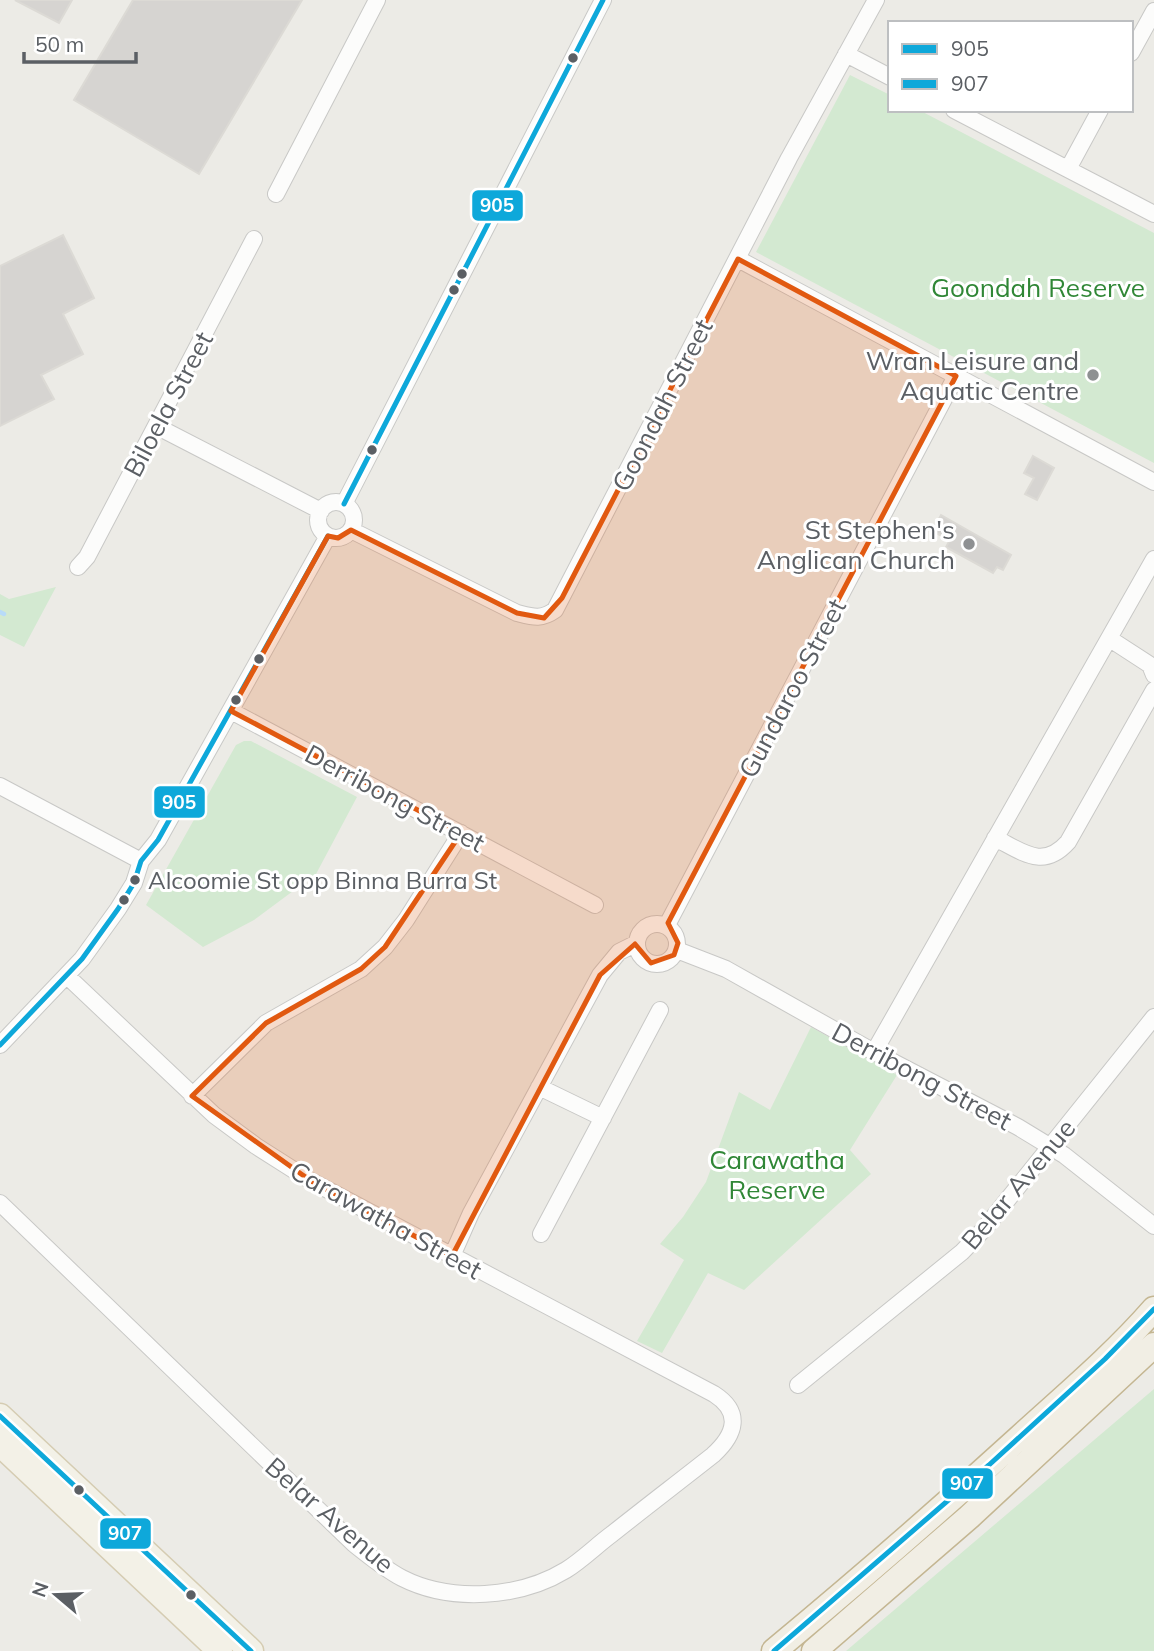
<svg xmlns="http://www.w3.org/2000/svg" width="1154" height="1651" font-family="Mulish,sans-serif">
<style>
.green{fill:#d3e9d1}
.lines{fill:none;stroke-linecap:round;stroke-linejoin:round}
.stream{stroke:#b8dbf8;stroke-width:4.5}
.building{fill:#d6d4d1;stroke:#dcdad5;stroke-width:2}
.minor-casing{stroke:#c8c8c6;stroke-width:18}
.primary-casing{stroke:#d5ccb2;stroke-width:27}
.trunk-casing{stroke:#c4b692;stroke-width:27}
.minor{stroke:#fcfcfb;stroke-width:16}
.primary{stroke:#f3f1e7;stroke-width:24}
.trunk{stroke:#f1eee4;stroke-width:24}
.bus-1-casing{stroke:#fff;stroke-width:10}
.bus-2-casing{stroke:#fff;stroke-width:10}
.bus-1{stroke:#0ea8da;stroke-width:5}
.bus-2{stroke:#0ea8da;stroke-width:5}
.marked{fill:#e15910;fill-opacity:0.2;stroke:#e15910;stroke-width:5;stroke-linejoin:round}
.bus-dot{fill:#5b5f64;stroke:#fff;stroke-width:2.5}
.poi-dot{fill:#8e9092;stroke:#fff;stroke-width:2.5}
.labels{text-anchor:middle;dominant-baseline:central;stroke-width:6;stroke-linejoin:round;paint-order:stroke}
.bus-label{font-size:24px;fill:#5b5f64;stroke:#fff;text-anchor:start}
.park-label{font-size:26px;fill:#308736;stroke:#fff}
.poi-label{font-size:26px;fill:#5b5f64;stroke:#fff;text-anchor:end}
.street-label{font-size:26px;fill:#5b5f64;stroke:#fff}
.line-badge{stroke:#fff;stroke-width:2.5}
.badge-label{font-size:19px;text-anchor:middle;font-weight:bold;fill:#fff}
</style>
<rect width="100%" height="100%" fill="#ecebe6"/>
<path class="green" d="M850 75 890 95V110H919L1154 233V463L756 252Z
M56 587 24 647 0 635V594L9 599Z
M244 741H251L357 797 316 874 254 920 203 947 146 905 236 745Z
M811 1027 897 1075 850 1150 871 1174 744 1290 708 1273 662 1353 637 1341 684 1260 660 1244 683 1217 706 1182 739 1092 770 1110Z
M1154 1389V1651H846Z"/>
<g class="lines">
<path class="stream" d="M0 612 4 614"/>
</g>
<path class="building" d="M15 0H72L59 23Z
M133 0H302L199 174 74 100Z
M63 235 94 298 63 314 83 354 41 375 54 399 0 426V266Z
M1033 456 1054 468 1037 500 1025 494 1034 478 1024 473Z
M941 515 1011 555 1003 570 997 567 993 573 946 547 950 540 932 531Z"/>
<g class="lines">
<g class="minor-casing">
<path id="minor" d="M1131 53 1154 11
M846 54 890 77
M954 110 1154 214
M1068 169 1100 110
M276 194 377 0
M738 259 1154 482
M156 426 321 511
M318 520a18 18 0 1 1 36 0a18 18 0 1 1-36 0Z
M344 504 603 0
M351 530 517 613C533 617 541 620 555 610L789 158 876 0
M78 567 87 557 254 239
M1110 639 1150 665 1154 675
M231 711 595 905
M0 786 141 861
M995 838C1023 852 1043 870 1068 842L1154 690
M637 944a20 20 0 1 1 40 0a20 20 0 1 1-40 0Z
M667 925 956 376
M677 950 726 969 874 1052 1018 1127 1064 1155 1154 1226
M0 1045 82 959 118 909 134 883 141 861 158 840 328 536
M874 1052 1154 559
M539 1087 603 1118
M192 1096 266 1023 361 969 385 947 406 920 461 833
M0 1203 354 1544C369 1556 385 1569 402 1578 451 1603 520 1598 566 1570 582 1560 597 1545 612 1534 646 1507 680 1481 713 1455 736 1434 742 1412 714 1394L311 1181 256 1146 214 1115 67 976
M541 1234 660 1010
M452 1256 471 1213 600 975 619 952 637 943
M798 1385 962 1252 984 1229 1154 1017"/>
</g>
<g class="primary-casing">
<path id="primary" d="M0 1416 251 1651
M0 1444 220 1651"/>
</g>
<g class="trunk-casing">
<path id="trunk" d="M774 1651C857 1582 939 1511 1019 1438 1065 1396 1113 1356 1154 1309
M814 1651 969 1517 1154 1345"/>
</g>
<use href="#minor" class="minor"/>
<use href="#primary" class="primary"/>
<use href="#trunk" class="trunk"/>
<g class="bus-1-casing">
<path id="bus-1" d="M344 504 603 0
M0 1045 82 959 118 909 134 883 141 861 158 840 328 536"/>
</g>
<g class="bus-2-casing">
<path id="bus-2" d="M0 1416 251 1651
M774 1651 989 1465 1105 1359 1154 1309"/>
</g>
<use href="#bus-1" class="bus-1"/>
<use href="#bus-2" class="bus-2"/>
</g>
<path class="marked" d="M738 259 956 376 668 923 678 943 674 955 651 963 635 944 600 975 452 1256 311 1181 192 1096 266 1023 361 969 385 947 461 833 231 711 328 536 338 538 351 530 517 613 544 618 562 598Z"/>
<g class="bus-dot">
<circle cx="573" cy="58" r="6"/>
<circle cx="462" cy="274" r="6"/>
<circle cx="454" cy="290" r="6"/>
<circle cx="372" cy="450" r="6"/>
<circle cx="259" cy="659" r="6"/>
<circle cx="236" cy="700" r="6"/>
<circle cx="135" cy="880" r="6"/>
<circle cx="124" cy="900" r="6"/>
<circle cx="79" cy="1490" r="6"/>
<circle cx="191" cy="1595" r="6"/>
</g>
<g class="poi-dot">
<circle cx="1093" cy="375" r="7"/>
<circle cx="969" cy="544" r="7"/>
</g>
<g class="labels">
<g class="bus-label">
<text x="148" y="880">Alcoomie St opp Binna Burra St</text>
</g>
<g class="park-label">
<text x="1038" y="287">Goondah Reserve</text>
<text x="777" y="1159">Carawatha<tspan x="777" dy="30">Reserve</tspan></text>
</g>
<g class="poi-label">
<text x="1079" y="360">Wran Leisure and<tspan x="1079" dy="30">Aquatic Centre</tspan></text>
<text x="955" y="529">St Stephen's<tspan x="955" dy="30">Anglican Church</tspan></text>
</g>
<g class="street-label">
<text transform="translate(168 404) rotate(-62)">Biloela Street</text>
<text transform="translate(662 405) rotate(-63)">Goondah Street</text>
<text transform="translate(792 688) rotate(-62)">Gundaroo Street</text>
<text transform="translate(395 798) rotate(28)">Derribong Street</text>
<text transform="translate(922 1076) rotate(28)">Derribong Street</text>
<text transform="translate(1018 1184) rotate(-50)">Belar Avenue</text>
<text transform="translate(386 1220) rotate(29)">Carawatha Street</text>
<text transform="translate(330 1515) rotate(41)">Belar Avenue</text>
</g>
</g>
<g class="line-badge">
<rect x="471" y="189" width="53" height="33" rx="7" fill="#0ea8da"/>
<rect x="153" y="785" width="53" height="34" rx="7" fill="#0ea8da"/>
<rect x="941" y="1467" width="53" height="33" rx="7" fill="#0ea8da"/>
<rect x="99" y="1517" width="53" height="33" rx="7" fill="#0ea8da"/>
</g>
<g class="badge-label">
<text x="497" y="212">905</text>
<text x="179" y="809">905</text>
<text x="967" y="1490">907</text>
<text x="125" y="1540">907</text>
</g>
<rect x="888" y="21" width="245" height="91" fill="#ffffff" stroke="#bdbfc1" stroke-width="2"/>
<rect x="902" y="44" width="35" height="10" fill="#0ea8da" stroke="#bdbfc1" stroke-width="2"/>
<text x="951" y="56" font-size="21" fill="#5b5f64">905</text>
<rect x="902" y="79" width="35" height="10" fill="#0ea8da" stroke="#bdbfc1" stroke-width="2"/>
<text x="951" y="91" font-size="21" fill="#5b5f64">907</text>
<g transform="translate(56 1595) rotate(289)" stroke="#ffffff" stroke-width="5" paint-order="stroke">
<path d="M0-5L12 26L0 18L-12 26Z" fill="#5b5f64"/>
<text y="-10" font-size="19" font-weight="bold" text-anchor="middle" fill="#5b5f64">N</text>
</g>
<path d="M24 52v10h112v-10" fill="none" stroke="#5b5f64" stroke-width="3.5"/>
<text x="35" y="52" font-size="21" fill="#5b5f64" stroke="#ffffff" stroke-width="5" paint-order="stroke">50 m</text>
</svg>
